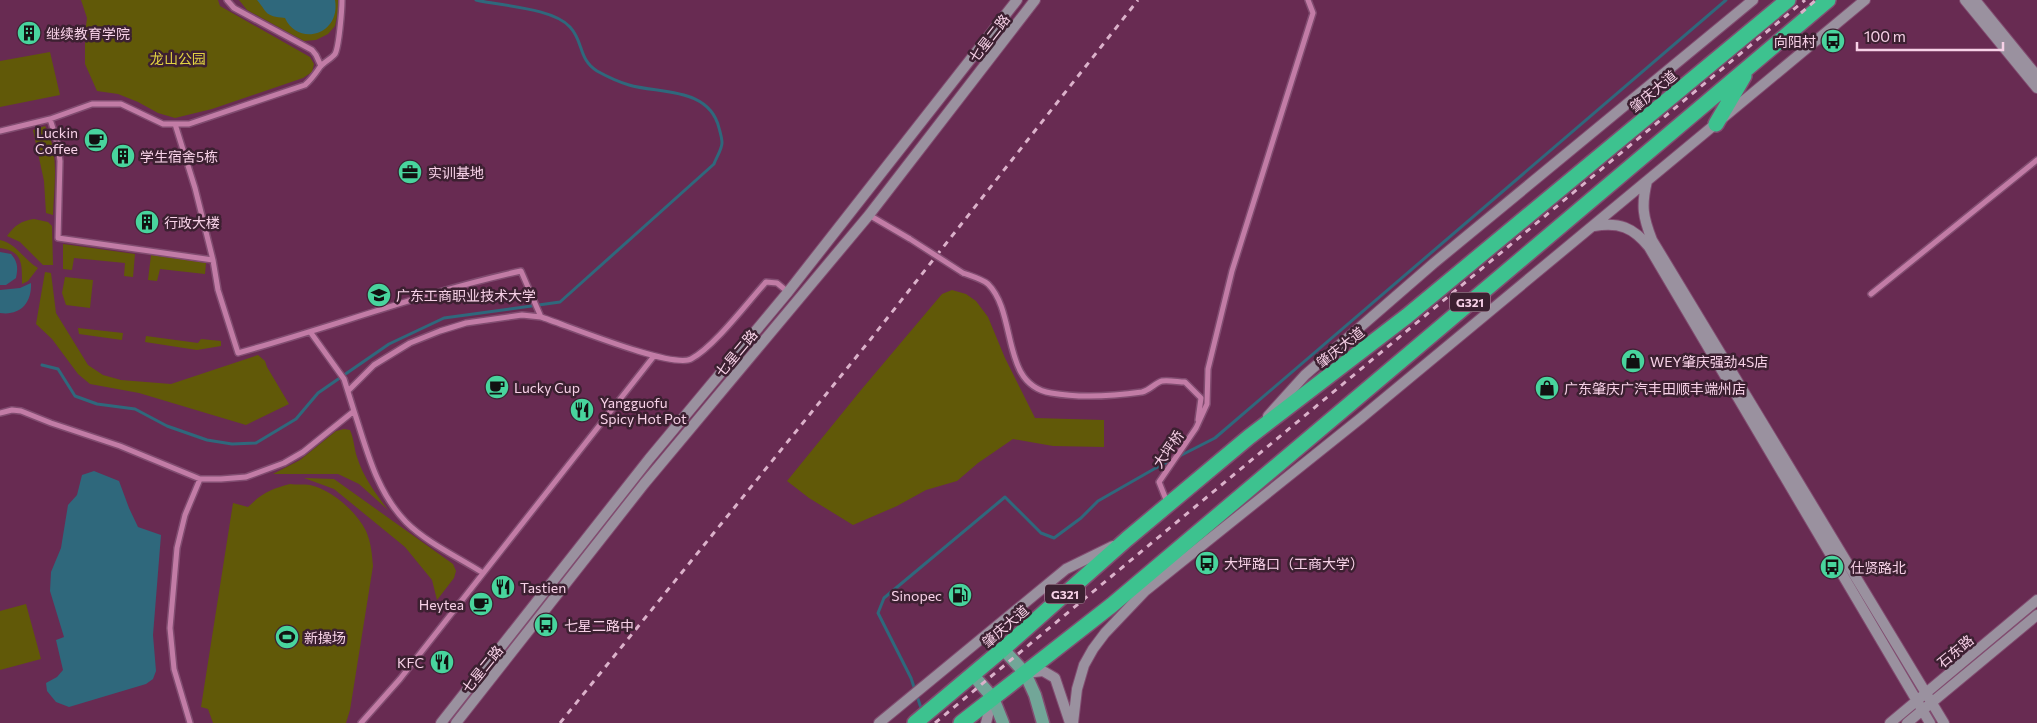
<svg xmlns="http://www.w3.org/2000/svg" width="2037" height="723" font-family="Commissioner,'Noto Sans SC',sans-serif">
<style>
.green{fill:#615908}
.water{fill:#2f687c}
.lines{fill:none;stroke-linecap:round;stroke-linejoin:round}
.stream{stroke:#2f687c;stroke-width:3}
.street-casing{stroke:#814c70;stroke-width:8}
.secondary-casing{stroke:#814c70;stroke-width:12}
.primary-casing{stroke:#814c70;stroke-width:15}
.highway-casing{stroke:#814c70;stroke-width:18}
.street{stroke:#c27ca6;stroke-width:5}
.secondary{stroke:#9a919f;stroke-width:10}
.primary{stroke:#72a698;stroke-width:12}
.highway{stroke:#3dc28f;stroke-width:15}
.rail{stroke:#dbb1ca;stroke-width:3;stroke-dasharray:6 6;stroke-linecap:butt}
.street-bridge-casing{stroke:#814c70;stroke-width:8;stroke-linecap:butt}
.street-bridge{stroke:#c27ca6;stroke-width:5}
.labels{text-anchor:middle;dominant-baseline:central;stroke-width:5;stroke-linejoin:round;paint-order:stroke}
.shield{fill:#3c2031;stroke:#bf9cb0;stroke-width:1}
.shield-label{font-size:12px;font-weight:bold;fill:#f7d1e7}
.poi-label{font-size:14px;fill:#f7d1e7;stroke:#3c2031;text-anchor:start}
.street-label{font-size:14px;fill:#f7d1e7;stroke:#3c2031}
.park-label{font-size:14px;fill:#e1d242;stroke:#3c2031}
</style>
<rect width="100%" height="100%" fill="#682b52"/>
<path class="green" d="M81 0H218L220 6 310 57 314 64 312 72 303 78 212 109 175 118 158 113 138 102 118 94 97 91 85 64V33L87 18Z
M239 0H339L340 2 335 26 328 34 316 40 304 41 247 10Z
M50 52 60 95 0 107V61Z
M45 126C60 153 54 185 53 215L46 213 44 181 33 130Z
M34 219 48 222 52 226 53 265H43L20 242 7 236C15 225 21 221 34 219Z
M0 240C17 244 24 260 38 268L28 281 22 284C22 264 23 251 0 248Z
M63 244 135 254 133 277 124 276 125 263 74 258 72 270 63 269Z
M151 255 206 263 205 274 160 269 157 281 148 280Z
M45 272 51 273 56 313 88 365 103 375 121 380 171 384 258 355 265 361 267 367 289 404 246 425 139 393 90 384 78 374 52 339 36 324Z
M65 277 93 280 90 308 66 305 62 293Z
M952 290 966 294 976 301 988 317 1005 358 1035 418 1104 420V447L1053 446 1013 439 978 463 957 481 926 490 897 506 853 525 809 498 787 481 861 390 942 294Z
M78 328 123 333 122 340 79 334Z
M146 336 198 343 201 339 221 341V346L197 350 145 342Z
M344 429 350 430C354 439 354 448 357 457 363 477 376 494 388 510L359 484 338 474H273L300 460 336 431Z
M304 478 334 479 453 564 456 571 454 578 437 600 432 580 405 547 334 489Z
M290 484C296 485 304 484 310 485 332 490 356 511 366 531 371 542 372 554 373 566L350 710 346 723H213L208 709 201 707 233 503 248 507C262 493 271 489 290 484Z
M26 604 41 659 0 670V611Z"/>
<path class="water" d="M257 0H335C341 35 298 47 285 18 264 16 268 13 257 0Z
M0 252 11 254C18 262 18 268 16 278L6 285H0Z
M31 283C32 303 20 316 0 313V290L20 288Z
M94 471 119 481 129 508 138 527 161 535 153 635 156 671 153 679 146 684 69 707 56 702 47 691 46 683 57 677 63 670 56 640 64 637 50 591 51 572 61 548 68 505 77 495 82 475Z"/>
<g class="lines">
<path class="stream" d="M42 365 58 369 75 396 97 404 135 409 167 426 207 440 232 444 256 443 296 419 318 393 389 344 444 318 560 302 714 164C716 158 722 149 722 143 722 138 720 132 719 128 709 87 660 94 629 85 619 82 606 76 597 71 578 59 584 42 570 27 553 8 501 6 476 0
M922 711 911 678 878 613 884 598 1005 497 1041 533 1054 538 1081 518 1098 501 1154 469 1215 438 1726 0"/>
<g class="street-casing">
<path id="street" d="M227 0 234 8 312 50 316 55 321 66
M50 119 57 141 60 161 58 238 213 260 218 290 238 353C332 327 425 292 521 271L541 317
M175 124 195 188 213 260
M0 131 50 119 92 104H121L163 124H189L305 85C312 79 315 74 320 67 324 62 331 59 335 54 339 47 342 10 342 0
M869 215 910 239
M963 273C971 276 982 279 988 284 1018 314 1000 385 1051 393 1079 398 1114 396 1142 392 1150 390 1155 383 1162 381 1169 380 1179 382 1185 382L1201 398 1198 420
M1871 294 2037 160
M349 390 374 365 410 343 440 331 466 323 522 315 541 317C566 325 672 369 691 359 714 347 747 303 766 282L777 283 788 292
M354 411C367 450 376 491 406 522 427 543 458 557 483 573
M0 413 12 410 21 411 51 423 120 446 200 479H221L246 477 284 463 303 452 354 411 344 379 311 333
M1167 502 1159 482 1196 428 1207 404 1208 369 1232 271 1313 13 1308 0
M190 723 174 669 170 628 177 548 185 515 200 479
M361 723 400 679 654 356"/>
</g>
<g class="secondary-casing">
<path id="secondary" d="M1965 0 2037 88
M1975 0 2037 76
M1647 181C1641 206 1643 217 1652 240L1944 723
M1594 226C1619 222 1633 227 1649 247L1930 723
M1268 416 1305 375 1434 263 1753 0
M1026 673 1043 671 1055 678 1070 723
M441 723 649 459 788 292 1017 0
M456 723 644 484 869 215 1035 0
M879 723 1066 569 1113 546
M986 723 992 699
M1073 723 1077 689 1084 665 1093 649 1105 633 1145 591 1361 418 1865 0
M1890 723 2037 600
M1907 723 2037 615"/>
</g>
<g class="primary-casing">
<path id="primary" d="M1003 649 1025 673 1035 695 1043 723
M973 675 993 698 1003 723"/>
</g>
<g class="highway-casing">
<path id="highway" d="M1716 124 1744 76
M915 723 1003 649 1127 539 1249 437 1407 316 1788 0
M961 723 1112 605 1828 0"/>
</g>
<use href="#street" class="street"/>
<use href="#secondary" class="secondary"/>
<use href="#primary" class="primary"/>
<use href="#highway" class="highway"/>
<path class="rail" d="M1801 13 1816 0
M560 723 870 340 1138 0
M935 723 1805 0"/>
<g class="street-bridge-casing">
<path id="street-bridge" d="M910 239 963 273"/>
</g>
<use href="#street-bridge" class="street-bridge"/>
</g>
<defs>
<g id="building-disc" transform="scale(1.25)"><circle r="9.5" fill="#48d49d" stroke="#3c2031"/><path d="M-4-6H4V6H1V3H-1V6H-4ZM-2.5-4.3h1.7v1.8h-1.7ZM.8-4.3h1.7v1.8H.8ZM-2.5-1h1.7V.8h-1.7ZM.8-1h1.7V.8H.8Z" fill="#111"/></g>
<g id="bus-disc" transform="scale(1.25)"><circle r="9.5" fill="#48d49d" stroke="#3c2031"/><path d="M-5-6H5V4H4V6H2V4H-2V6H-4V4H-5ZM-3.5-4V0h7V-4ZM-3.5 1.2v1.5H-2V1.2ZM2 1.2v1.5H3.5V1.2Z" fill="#111"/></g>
<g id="cafe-disc" transform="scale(1.25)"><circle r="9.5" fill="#48d49d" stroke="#3c2031"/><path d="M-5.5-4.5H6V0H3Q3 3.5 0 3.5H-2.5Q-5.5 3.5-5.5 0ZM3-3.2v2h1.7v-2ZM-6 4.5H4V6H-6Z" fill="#111"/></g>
<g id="office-disc" transform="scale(1.25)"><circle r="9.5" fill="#48d49d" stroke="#3c2031"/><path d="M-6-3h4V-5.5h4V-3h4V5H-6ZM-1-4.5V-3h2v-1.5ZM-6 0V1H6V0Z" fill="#111"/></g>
<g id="university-disc" transform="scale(1.25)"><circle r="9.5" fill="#48d49d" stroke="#3c2031"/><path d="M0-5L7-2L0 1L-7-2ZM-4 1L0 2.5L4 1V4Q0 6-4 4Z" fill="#111"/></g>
<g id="shop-disc" transform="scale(1.25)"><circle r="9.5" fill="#48d49d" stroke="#3c2031"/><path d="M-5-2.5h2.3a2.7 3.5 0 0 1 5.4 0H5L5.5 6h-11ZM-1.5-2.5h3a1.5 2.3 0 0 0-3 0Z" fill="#111"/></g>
<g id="restaurant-disc" transform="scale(1.25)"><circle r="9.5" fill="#48d49d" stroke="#3c2031"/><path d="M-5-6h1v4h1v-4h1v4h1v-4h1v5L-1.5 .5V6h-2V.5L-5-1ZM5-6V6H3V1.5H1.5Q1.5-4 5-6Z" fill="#111"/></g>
<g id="fuel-disc" transform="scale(1.25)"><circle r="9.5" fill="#48d49d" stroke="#3c2031"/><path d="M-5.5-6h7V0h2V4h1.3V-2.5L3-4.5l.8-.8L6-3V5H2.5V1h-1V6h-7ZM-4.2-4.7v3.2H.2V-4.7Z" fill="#111"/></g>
<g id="stadium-disc" transform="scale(1.25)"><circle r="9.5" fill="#48d49d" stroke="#3c2031"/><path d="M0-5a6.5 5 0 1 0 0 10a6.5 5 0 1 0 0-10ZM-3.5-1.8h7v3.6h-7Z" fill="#111"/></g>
</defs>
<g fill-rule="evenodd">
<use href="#building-disc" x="29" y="33"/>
<use href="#bus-disc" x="1833" y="41"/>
<use href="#cafe-disc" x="96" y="140"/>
<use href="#building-disc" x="123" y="156"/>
<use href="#office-disc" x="410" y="172"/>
<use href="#building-disc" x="147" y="222"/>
<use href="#university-disc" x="379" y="295"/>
<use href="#shop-disc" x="1633" y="361"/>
<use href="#cafe-disc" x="497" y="387"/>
<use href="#shop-disc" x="1547" y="388"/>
<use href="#restaurant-disc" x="582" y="410"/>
<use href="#bus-disc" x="1207" y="563"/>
<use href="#bus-disc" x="1832" y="567"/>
<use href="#restaurant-disc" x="503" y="587"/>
<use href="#fuel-disc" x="960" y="595"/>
<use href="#cafe-disc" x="481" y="604"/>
<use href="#bus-disc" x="546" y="625"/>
<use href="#stadium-disc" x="287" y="637"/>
<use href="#restaurant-disc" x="442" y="662"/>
</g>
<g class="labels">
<g class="shield">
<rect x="1450" y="292.5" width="40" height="19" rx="4"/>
<rect x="1045" y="584.5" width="40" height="19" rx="4"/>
</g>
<g class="shield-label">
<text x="1470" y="302">G321</text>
<text x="1065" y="594">G321</text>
</g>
<g class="poi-label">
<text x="46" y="33">继续教育学院</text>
<text x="1816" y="41" text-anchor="end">向阳村</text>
<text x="78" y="132" text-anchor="end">Luckin<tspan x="78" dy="16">Coffee</tspan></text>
<text x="140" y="156">学生宿舍5栋</text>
<text x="428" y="172">实训基地</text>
<text x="164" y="222">行政大楼</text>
<text x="396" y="295">广东工商职业技术大学</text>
<text x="1650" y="361">WEY肇庆强劲4S店</text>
<text x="514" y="387">Lucky Cup</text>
<text x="1564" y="388">广东肇庆广汽丰田顺丰端州店</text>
<text x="600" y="402">Yangguofu<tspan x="600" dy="16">Spicy Hot Pot</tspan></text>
<text x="1224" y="563">大坪路口（工商大学）</text>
<text x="1850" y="567">仕贤路北</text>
<text x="520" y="587">Tastien</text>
<text x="942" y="595" text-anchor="end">Sinopec</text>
<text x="464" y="604" text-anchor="end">Heytea</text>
<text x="564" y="625">七星二路中</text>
<text x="304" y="637">新操场</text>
<text x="424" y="662" text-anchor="end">KFC</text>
</g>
<g class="street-label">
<text transform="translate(989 38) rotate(-52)">七星二路</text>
<text transform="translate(1653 91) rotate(-40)">肇庆大道</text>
<text transform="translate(1340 347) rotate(-38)">肇庆大道</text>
<text transform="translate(736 353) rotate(-50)">七星二路</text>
<text transform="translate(1168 449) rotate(-55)">大坪桥</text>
<text transform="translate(1005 626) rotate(-41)">肇庆大道</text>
<text transform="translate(1955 651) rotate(-40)">石东路</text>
<text transform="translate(482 669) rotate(-51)">七星二路</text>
</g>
<g class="park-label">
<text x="178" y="58">龙山公园</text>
</g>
</g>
<path d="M1857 42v8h146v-8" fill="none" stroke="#f7d1e7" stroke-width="2.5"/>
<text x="1864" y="42" font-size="15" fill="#f7d1e7" stroke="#3c2031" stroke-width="4" paint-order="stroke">100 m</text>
</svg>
